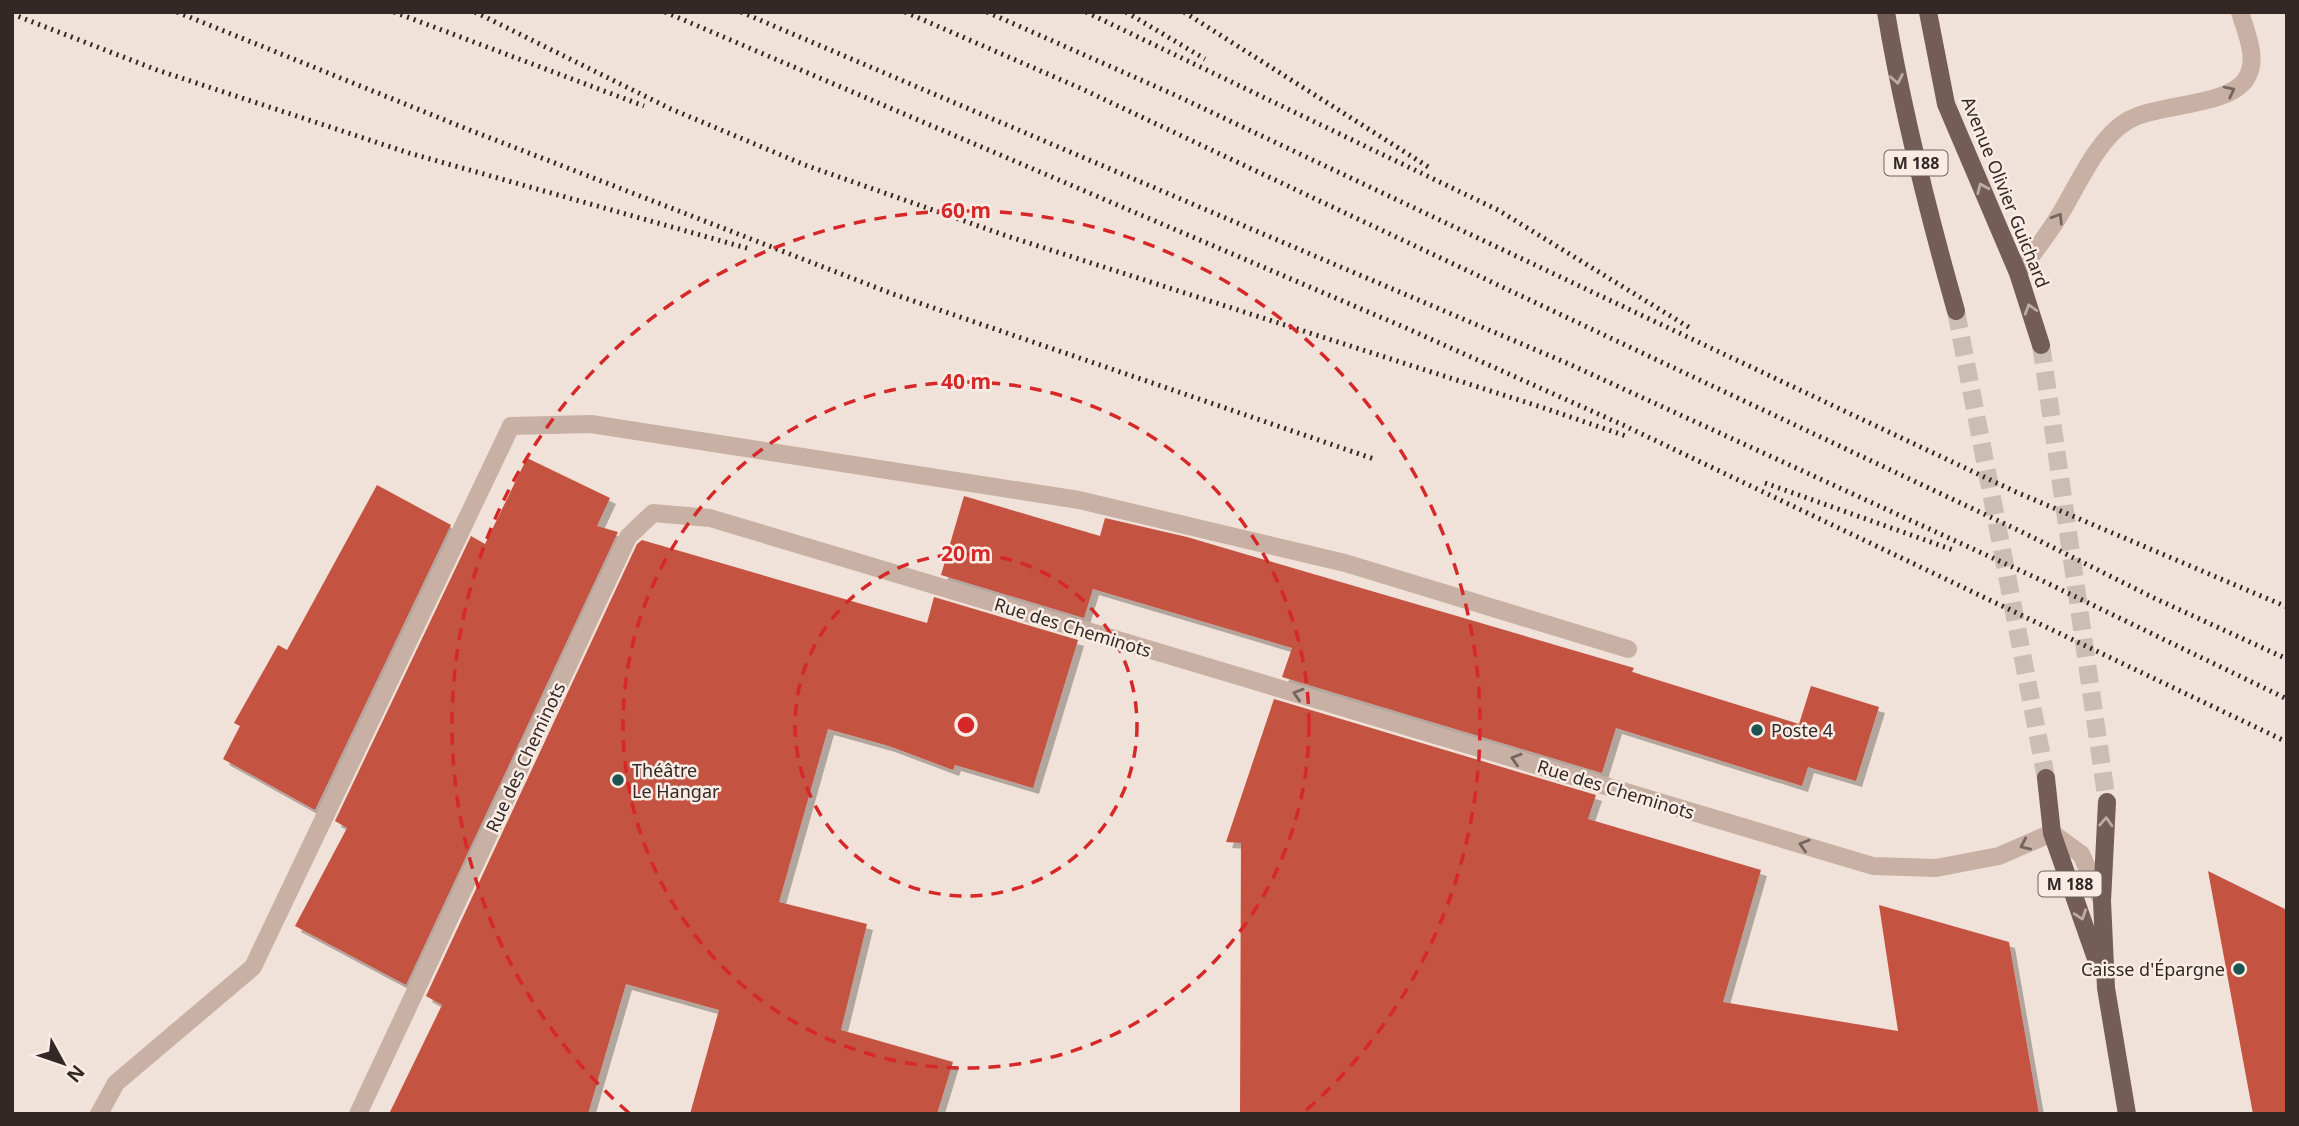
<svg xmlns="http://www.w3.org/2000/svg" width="2299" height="1126" font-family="'Noto Sans',sans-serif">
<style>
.building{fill:#c45242;filter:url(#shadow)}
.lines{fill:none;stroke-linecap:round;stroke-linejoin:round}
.major-tunnel{stroke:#cabdb4;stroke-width:18;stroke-dasharray:18 9;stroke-linecap:butt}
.minor{stroke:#c8b0a4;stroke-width:18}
.major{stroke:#755d57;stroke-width:18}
.rail{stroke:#332826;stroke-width:5;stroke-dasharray:2 5;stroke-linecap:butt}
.oneway{stroke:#bdaca5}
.oneway2{stroke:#76655f}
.ring{fill:none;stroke:#d62828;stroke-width:3.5;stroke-dasharray:12 9}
.poi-dot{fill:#1c5451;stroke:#f8ece4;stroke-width:2.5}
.labels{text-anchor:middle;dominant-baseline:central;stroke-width:5;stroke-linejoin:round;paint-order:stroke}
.shield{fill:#f8ece4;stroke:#6e635f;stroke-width:2}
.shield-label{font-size:16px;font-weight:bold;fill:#332826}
.street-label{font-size:18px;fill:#332826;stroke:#f8ece4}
.poi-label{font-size:18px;fill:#332826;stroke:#f8ece4;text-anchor:start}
.centre{fill:#d62828;stroke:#f8ece4;stroke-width:3.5}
.ring-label{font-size:21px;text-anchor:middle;font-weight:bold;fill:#d62828;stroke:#f8ece4;stroke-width:5;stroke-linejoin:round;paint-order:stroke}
</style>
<defs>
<filter id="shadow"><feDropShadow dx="6" dy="6" stdDeviation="0" flood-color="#0004"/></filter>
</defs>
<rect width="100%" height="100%" fill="#f0e2d8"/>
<path class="building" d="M527 458 610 498 597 526 618 532 406 985 295 926 347 828 335 821 471 536 485 544Z
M377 485 451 525 315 810 223 759 240 726 234 723 278 645 287 650Z
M964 496 1100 536 1105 518 1187 537 1634 668 1632 672 1799 724 1811 686 1879 707 1856 781 1808 767 1802 786 1616 728 1602 773 1282 677 1292 648 1093 589 1084 618 941 575Z
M642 540 927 623 934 597 1078 640 1033 788 955 765 953 770 889 746 828 729 779 902 867 924 841 1030 953 1062 937 1114H690L719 1010 626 984 588 1114H389L442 1005 426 996 637 544Z
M1274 699 1596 795 1588 819 1761 870 1723 1002 1898 1031 1879 905 2009 942 2039 1114H1240L1241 843 1226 842Z
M2208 871 2287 910V1114H2253Z"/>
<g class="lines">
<path class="major-tunnel" d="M1956 311 2046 778
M2041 345 2107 802"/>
<path class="minor" d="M2018 273C2032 255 2047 236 2059 216 2077 187 2097 139 2127 121 2157 103 2228 107 2246 79 2259 59 2246 33 2240 12
M99 1114 116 1083 253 967 511 426 591 424 1079 500 1345 563 1628 649
M358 1114 628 537 653 513 710 518 1873 866 1936 868 1999 856 2052 833 2081 854 2102 901"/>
<path class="major" d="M1886 12C1903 114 1928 212 1956 311
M1928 12 1946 104 2018 273 2041 345
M2046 778 2052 833 2100 970
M2107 802 2102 901 2106 988 2127 1114"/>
<path class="rail" d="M177 12 467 129 893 294 1374 459
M394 12 644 106
M475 12 671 109 805 165 1007 236 1547 409 1626 436
M665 12 1406 328 1623 425 2287 742
M741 12 1569 364 2043 581 2287 699
M905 12 1080 88 2020 531 2154 598 2287 659
M987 12 1175 95 2016 492 2287 607
M1086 12 1498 210 1690 328
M1126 12 1205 59
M1184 12 1430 168
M12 14 157 70 409 153 750 249
M1765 483 1956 551"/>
</g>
<defs><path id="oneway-chevron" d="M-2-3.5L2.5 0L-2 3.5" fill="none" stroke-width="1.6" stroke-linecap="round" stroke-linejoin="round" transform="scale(1.75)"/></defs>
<g class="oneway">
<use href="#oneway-chevron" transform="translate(1897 79) rotate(79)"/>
<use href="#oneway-chevron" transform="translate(1982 188) rotate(-113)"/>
<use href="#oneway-chevron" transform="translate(2030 309) rotate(-107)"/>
<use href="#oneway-chevron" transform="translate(2106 822) rotate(-87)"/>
<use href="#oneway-chevron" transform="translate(2081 915) rotate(71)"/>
</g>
<g class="oneway2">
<use href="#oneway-chevron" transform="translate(2230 91) rotate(-27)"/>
<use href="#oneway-chevron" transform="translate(2058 218) rotate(-58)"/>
<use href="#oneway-chevron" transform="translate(1298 694) rotate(-163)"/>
<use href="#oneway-chevron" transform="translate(1516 759) rotate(-163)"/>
<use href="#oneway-chevron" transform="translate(1804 845) rotate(-163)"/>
<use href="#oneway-chevron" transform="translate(2025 845) rotate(156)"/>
</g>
<g class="ring">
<circle cx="966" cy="725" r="171"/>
<circle cx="966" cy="725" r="343"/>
<path d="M629 1113A514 514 0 1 1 1303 1113"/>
</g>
<g class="poi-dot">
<circle cx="1757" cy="730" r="7"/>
<circle cx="618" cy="780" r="7"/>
<circle cx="2239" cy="969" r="7"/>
</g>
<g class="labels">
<g class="shield">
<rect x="1884.5" y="150.5" width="63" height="25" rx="5"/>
<rect x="2038.5" y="871.5" width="63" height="25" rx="5"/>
</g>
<g class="shield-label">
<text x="1916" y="163">M 188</text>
<text x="2070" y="884">M 188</text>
</g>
<g class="street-label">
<text transform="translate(2006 192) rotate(68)">Avenue Olivier Guichard</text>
<text transform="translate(1073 627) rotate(17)">Rue des Cheminots</text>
<text transform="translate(525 757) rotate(-65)">Rue des Cheminots</text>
<text transform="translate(1616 789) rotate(17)">Rue des Cheminots</text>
</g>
<g class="poi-label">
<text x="1771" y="730">Poste 4</text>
<text x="632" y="770">Théâtre<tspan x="632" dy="21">Le Hangar</tspan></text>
<text x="2225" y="969" text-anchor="end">Caisse d'Épargne</text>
</g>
</g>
<circle cx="966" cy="725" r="10" class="centre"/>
<g class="ring-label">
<text x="966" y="218">60 m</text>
<text x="966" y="389">40 m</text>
<text x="966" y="561">20 m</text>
</g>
<rect width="2299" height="1126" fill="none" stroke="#332826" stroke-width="28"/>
<g transform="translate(63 1063) rotate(130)" stroke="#f8ece4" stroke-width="5" paint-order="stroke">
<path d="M0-5L12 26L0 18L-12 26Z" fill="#332826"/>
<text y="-10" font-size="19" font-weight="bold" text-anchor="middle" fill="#332826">N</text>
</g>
</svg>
